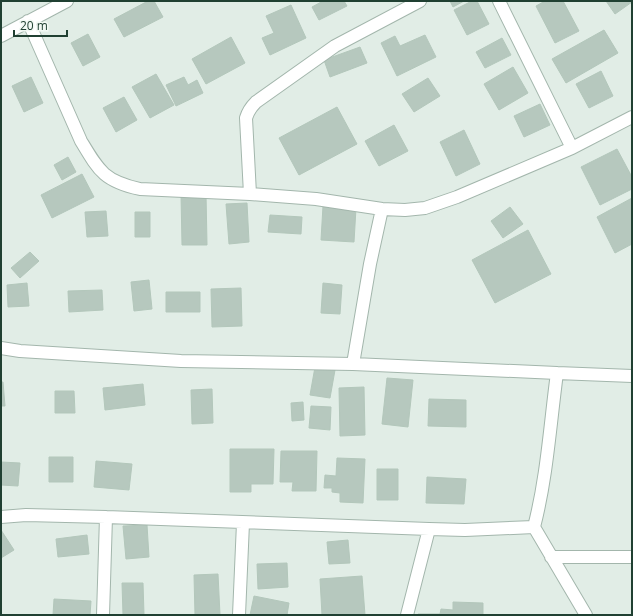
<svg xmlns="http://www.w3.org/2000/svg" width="633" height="616" font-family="'Open Sans',sans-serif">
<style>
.building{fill:#b6c8be;stroke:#b3c7bb}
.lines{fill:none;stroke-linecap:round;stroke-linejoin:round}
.minor-casing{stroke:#a3b6ac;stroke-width:14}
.minor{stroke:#fff;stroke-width:12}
</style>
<rect width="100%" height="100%" fill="#e1ede6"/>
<path class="building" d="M148 1H154L163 17 124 37 114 19Z
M323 1H344L347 6 319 20 312 7Z
M450 1H464L453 7Z
M472 1H477L489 24 467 35 454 10Z
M545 1H563L579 31 555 43 536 6Z
M606 1H632V2L615 14Z
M291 5 306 38 270 55 262 38 274 33 266 16Z
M604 30 618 53 566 83 552 59Z
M88 34 100 57 83 66 71 43Z
M425 35 436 57 397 76 381 43 395 36 400 46Z
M231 37 245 63 206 84 192 59Z
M502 38 511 55 485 68 476 52Z
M360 47 367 63 330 77 324 60Z
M513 67 528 93 499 110 484 84Z
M601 71 613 96 589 108 576 84Z
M156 74 174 105 150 118 132 87Z
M31 77 43 103 24 112 12 86Z
M184 77 188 85 197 80 203 93 176 106 166 85Z
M428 78 440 96 414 112 402 94Z
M124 97 137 120 116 132 103 108Z
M540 104 550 125 524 137 514 116Z
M337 107 357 144 299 175 279 138Z
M394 125 408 151 379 166 365 141Z
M464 130 480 164 456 176 440 142Z
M617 149 632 177V189L600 205 581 167Z
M68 157 76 172 62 180 54 165Z
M82 174 94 197 52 218 41 195Z
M181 194H206L207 245H182Z
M632 198V244L615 253 597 217Z
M247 203 249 242 229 244 226 204Z
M323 206 356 208 354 242 321 240Z
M510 207 523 224 503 238 491 221Z
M106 211 108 236 87 237 85 212Z
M135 212H150V237H135Z
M270 215 302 217 301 234 268 232Z
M528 230 551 274 495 303 472 260Z
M30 252 39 261 20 278 11 268Z
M149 280 152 309 134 311 131 282Z
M27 283 29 306 8 307 7 285Z
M323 283 342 285 340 314 321 313Z
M241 288 242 326 212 327 211 289Z
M102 290 103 310 69 312 68 291Z
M166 292H200V312H166Z
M315 367 335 370 330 398 310 395Z
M387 378 413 380 408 427 382 424Z
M1 382H3L5 406H1Z
M143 384 145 405 105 410 103 388Z
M364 387 365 435 340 436 339 388Z
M212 389 213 423 192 424 191 390Z
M55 391H74L75 413H55Z
M429 399 466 400V427L428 426Z
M303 402 304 420 292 421 291 403Z
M311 406 331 407 330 430 309 428Z
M230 449H274L273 484H251V492H230Z
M281 451H317L316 491H292L293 482H280Z
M49 457H73V482H49Z
M337 458 365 459 363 503 340 502V493L332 492V488H324L325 475 336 476Z
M96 461 132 464 129 490 94 487Z
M1 462 20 463 18 486 1 485Z
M377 469H398V500H377Z
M427 477 466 479 464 504 426 503Z
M147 525 149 557 126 559 123 526Z
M1 530 14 550 1 558Z
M87 535 89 554 58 557 56 539Z
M348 540 350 563 329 564 327 542Z
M287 563 288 587 258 589 257 564Z
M218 574 220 615H195L194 575Z
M362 576 365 615H322L320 579Z
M122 583H143L144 615H123Z
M254 596 289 603 287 615H250Z
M54 599 91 601 90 615H53Z
M453 602 483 603V615H418V614H440L441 609 453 610Z"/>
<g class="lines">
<g class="minor-casing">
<path id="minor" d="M499 1 572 148
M28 21 81 141C99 171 104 181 140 189L250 194 316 199 382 209 405 210 425 208 457 197 572 148 632 117
M1 36 67 1
M250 194 246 118C248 111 251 107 256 102L335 46 420 1
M1 348 20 351 181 361 353 364 557 373
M353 364 370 264 382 209
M1 517 26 515 106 517 429 529 465 530 534 527C547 477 550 425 557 373L632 376
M534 527 586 615
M551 557H632
M103 615 106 517
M239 615 243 523
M407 615 429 529"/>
</g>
<use href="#minor" class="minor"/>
</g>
<rect width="633" height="616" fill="none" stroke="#204032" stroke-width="4"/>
<path d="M14 30v6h53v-6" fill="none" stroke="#204032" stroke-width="2"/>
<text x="20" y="30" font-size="12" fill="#204032" stroke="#f2f9f4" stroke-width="3" paint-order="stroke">20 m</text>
</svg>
